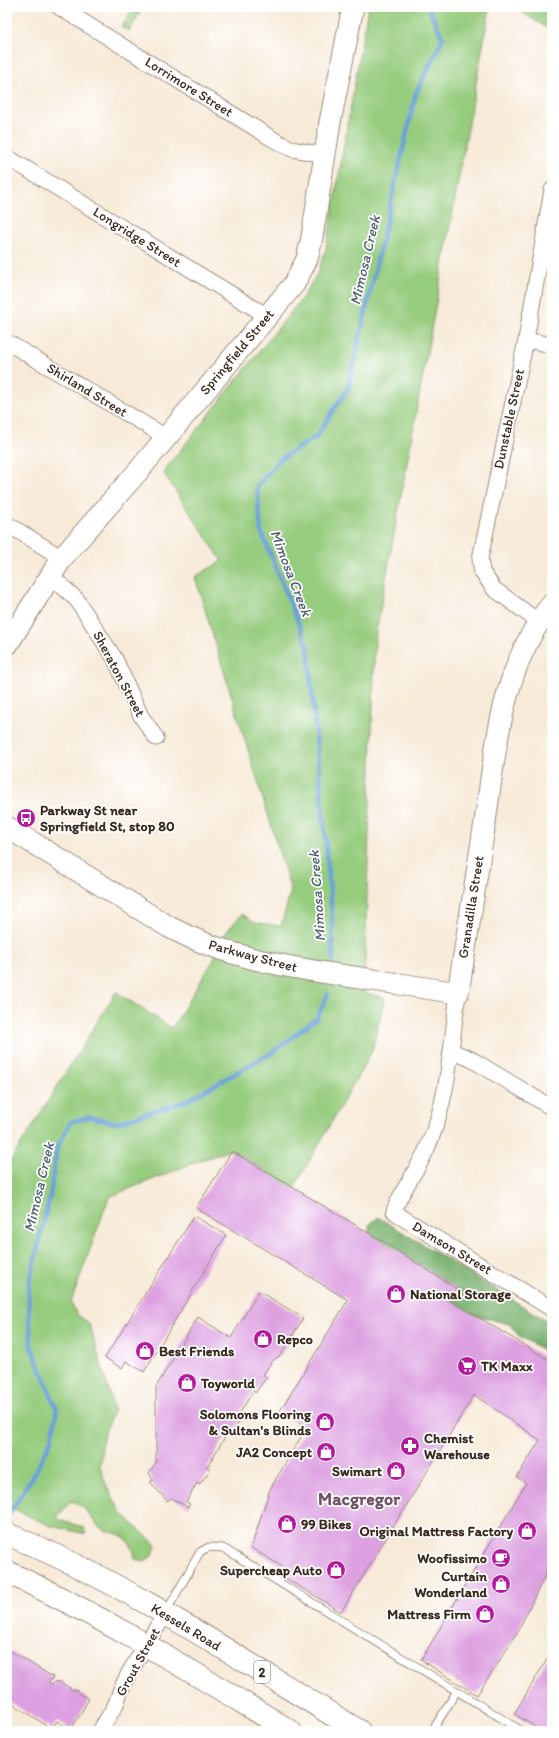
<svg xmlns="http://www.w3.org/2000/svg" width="559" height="1738" font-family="Itim,sans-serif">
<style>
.green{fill:#96cc7e;stroke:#687b4e}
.forest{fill:#78b06d;stroke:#5a6d46}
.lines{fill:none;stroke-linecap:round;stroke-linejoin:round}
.stream{stroke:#6ba0d8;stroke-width:4.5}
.building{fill:#dda1e1}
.lane-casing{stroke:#998a7b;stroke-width:9}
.street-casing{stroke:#998a7b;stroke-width:17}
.secondary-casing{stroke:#998a7b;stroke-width:23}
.highway-casing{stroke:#998a7b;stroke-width:24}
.lane{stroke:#fff;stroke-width:7}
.street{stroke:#fff;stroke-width:15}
.secondary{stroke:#fff;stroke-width:21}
.highway{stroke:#fff;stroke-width:22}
.labels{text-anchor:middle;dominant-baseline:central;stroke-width:3.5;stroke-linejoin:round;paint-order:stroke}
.shield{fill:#fff;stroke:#766a62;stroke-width:1}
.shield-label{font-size:13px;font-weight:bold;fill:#3b2a1e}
.street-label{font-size:14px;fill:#3b2a1e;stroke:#fff}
.poi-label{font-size:14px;font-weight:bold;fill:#3b2a1e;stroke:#fff;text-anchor:start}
.water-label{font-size:15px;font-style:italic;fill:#515f72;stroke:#fff}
.district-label{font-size:18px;font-weight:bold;fill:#745462;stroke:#fff}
</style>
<rect width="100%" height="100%" fill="#fff"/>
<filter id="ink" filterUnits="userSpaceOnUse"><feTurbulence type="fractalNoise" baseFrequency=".025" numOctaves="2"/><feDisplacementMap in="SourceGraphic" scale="8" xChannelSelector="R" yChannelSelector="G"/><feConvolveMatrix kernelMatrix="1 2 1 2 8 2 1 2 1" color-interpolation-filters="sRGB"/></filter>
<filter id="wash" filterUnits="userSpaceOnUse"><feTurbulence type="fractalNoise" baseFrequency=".012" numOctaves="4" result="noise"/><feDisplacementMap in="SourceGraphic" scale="16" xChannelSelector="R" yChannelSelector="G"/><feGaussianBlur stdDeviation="0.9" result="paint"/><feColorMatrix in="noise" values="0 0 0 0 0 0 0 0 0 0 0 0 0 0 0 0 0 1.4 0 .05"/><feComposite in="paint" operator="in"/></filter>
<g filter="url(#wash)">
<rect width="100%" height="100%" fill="#f7ead8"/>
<path class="green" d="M134 7H143L129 31 122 27Z
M368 7H490L375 638 364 993 385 998 372 1051 294 1188 230 1150 201 1160 109 1197 71 1302 77 1315 89 1323 114 1409 103 1437 100 1466 107 1487 122 1514 156 1545 153 1555 144 1562 135 1559C134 1547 127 1536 115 1533 108 1531 104 1531 98 1526 89 1516 85 1505 71 1501L57 1517 60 1520 85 1528 84 1531 86 1534 48 1525 7 1506V1167L116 992 172 1028 213 961 224 935 242 914 254 922 281 926 291 890 195 577 222 561 163 472 303 297 318 272 326 249Z
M513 7H552V31Z"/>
<path class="forest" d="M378 1217 552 1324V1355L519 1336 509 1324 474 1315 450 1300 457 1289 369 1233V1225Z"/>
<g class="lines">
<path class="stream" d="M333 960 332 914 308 647 261 531 257 487 280 459 316 437 348 388 416 93 443 38 428 7
M7 1517 36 1471 52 1438 57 1410 31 1346 28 1288 50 1196 57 1147 71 1122 89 1117 116 1123 186 1101 270 1054 317 1018 328 994"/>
</g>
<g id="blocks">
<path class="building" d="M232 1151 384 1242 457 1289 450 1300 552 1362V1561L516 1635 477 1695 421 1660 526 1483 517 1477 540 1440 474 1395 341 1612 284 1577 288 1570 251 1548 270 1489 307 1427 280 1411 348 1300 196 1208Z
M194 1216 226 1235 144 1372 126 1361 122 1368 105 1358Z
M259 1291 303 1318 281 1355 272 1361 263 1375 267 1377 255 1393 253 1391 238 1416 242 1418 231 1434 228 1432 207 1467 211 1470 199 1485 197 1483 186 1502 190 1504 188 1507 171 1498 167 1501 150 1482 153 1480 149 1473 156 1462V1387L198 1317 231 1338Z
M7 1649 53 1677 49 1683 52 1685 55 1681 58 1683 59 1681 75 1691 76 1689 80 1694 89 1699 71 1730 57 1721 52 1729 7 1700Z
M552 1651V1731H542L514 1714Z"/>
</g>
</g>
<g filter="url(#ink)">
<use href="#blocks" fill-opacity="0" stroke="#998a7b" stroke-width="1"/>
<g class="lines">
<g class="lane-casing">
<path id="lane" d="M166 1612 200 1552 209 1547 223 1548 522 1731
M432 1731 457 1691"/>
</g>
<g class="street-casing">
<path id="street" d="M59 7 276 141 292 149 324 155
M7 157 267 316
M526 340 552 345
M7 342 166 437
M7 524 62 558
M49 578 60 584 77 600 115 659 141 716 156 738
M539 622 494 589 482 572 480 559 526 340 552 190
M458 993C451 1045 449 1098 428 1146 419 1169 402 1188 394 1211L403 1218 552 1309
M451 1051 471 1059 552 1108
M100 1731 116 1704 121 1689 129 1673 165 1614"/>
</g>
<g class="secondary-casing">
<path id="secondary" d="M7 645 62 558 140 469 294 284 307 259 312 237 330 122 353 7
M7 827 169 927C225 957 285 967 347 976 384 982 421 987 458 993 467 936 476 879 485 822 496 747 502 665 552 604"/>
</g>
<g class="highway-casing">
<path id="highway" d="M7 1534C131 1585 244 1662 359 1731
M7 1572C106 1618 197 1675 290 1731"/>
</g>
<use href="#lane" class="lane"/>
<use href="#street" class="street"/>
<use href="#secondary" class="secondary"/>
<use href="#highway" class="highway"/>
</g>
</g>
<defs>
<g id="bus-disc" transform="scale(1)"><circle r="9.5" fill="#b5179e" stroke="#fff"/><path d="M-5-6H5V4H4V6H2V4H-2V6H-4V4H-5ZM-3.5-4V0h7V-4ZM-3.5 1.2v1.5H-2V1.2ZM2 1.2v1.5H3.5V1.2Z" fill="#fff"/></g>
<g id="shop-disc" transform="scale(1)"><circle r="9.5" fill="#b5179e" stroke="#fff"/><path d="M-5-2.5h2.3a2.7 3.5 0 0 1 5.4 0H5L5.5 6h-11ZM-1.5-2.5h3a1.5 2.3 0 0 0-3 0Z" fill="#fff"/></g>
<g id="supermarket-disc" transform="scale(1)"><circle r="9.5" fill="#b5179e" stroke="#fff"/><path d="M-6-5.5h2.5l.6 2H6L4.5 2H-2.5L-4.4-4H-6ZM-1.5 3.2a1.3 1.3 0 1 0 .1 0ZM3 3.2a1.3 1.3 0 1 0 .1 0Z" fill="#fff"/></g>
<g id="pharmacy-disc" transform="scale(1)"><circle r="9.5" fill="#b5179e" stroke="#fff"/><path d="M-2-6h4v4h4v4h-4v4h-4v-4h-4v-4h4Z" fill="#fff"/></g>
<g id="cafe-disc" transform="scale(1)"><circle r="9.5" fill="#b5179e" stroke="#fff"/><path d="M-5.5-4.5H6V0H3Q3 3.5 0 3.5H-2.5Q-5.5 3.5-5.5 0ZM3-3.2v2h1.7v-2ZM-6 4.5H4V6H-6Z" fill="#fff"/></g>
</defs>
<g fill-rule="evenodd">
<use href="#bus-disc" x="26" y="818"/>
<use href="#shop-disc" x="396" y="1294"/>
<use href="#shop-disc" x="263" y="1339"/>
<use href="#shop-disc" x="145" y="1351"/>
<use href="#supermarket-disc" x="467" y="1366"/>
<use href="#shop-disc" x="187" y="1383"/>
<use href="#shop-disc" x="325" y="1422"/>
<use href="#pharmacy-disc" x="410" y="1446"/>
<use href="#shop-disc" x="326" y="1452"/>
<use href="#shop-disc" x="396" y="1471"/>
<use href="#shop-disc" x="287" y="1524"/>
<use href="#shop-disc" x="527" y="1531"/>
<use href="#cafe-disc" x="501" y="1558"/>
<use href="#shop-disc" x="336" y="1570"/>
<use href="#shop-disc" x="501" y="1584"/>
<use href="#shop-disc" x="485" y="1614"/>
</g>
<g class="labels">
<rect class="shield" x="254" y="1661" width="16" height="22" rx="3"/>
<g class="shield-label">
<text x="262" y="1672">2</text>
</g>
<g class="street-label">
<text transform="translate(189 87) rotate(32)">Lorrimore Street</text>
<text transform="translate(137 237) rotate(32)">Longridge Street</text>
<text transform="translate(237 352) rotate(-50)">Springfield Street</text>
<text transform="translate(87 390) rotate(31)">Shirland Street</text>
<text transform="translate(509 419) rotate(-78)">Dunstable Street</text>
<text transform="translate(119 674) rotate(62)">Sheraton Street</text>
<text transform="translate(471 907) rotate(-81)">Granadilla Street</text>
<text transform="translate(253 956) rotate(15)">Parkway Street</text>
<text transform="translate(452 1248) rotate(31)">Damson Street</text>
<text transform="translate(186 1627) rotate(31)">Kessels Road</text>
<text transform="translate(138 1662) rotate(-61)">Grout Street</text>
</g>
<g class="poi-label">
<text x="40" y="810">Parkway St near<tspan x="40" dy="16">Springfield St, stop 80</tspan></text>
<text x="410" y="1294">National Storage</text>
<text x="277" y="1339">Repco</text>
<text x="159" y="1351">Best Friends</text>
<text x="481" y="1366">TK Maxx</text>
<text x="201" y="1383">Toyworld</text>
<text x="311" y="1414" text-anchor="end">Solomons Flooring<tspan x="311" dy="16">&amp; Sultan's Blinds</tspan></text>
<text x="424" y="1438">Chemist<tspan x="424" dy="16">Warehouse</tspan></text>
<text x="312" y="1452" text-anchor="end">JA2 Concept</text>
<text x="382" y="1471" text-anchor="end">Swimart</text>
<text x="301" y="1524">99 Bikes</text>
<text x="513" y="1531" text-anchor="end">Original Mattress Factory</text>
<text x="487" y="1558" text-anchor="end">Woofissimo</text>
<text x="322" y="1570" text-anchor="end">Supercheap Auto</text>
<text x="487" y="1576" text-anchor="end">Curtain<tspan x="487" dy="16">Wonderland</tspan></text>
<text x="471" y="1614" text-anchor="end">Mattress Firm</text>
</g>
<g class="water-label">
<text transform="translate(365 260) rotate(-77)">Mimosa Creek</text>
<text transform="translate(291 573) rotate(69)">Mimosa Creek</text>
<text transform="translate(317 896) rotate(-94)">Mimosa Creek</text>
<text transform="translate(39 1187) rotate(-77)">Mimosa Creek</text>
</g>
<g class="district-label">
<text x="359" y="1499">Macgregor</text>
</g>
</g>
<rect width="559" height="1738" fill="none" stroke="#fff" stroke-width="24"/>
</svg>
